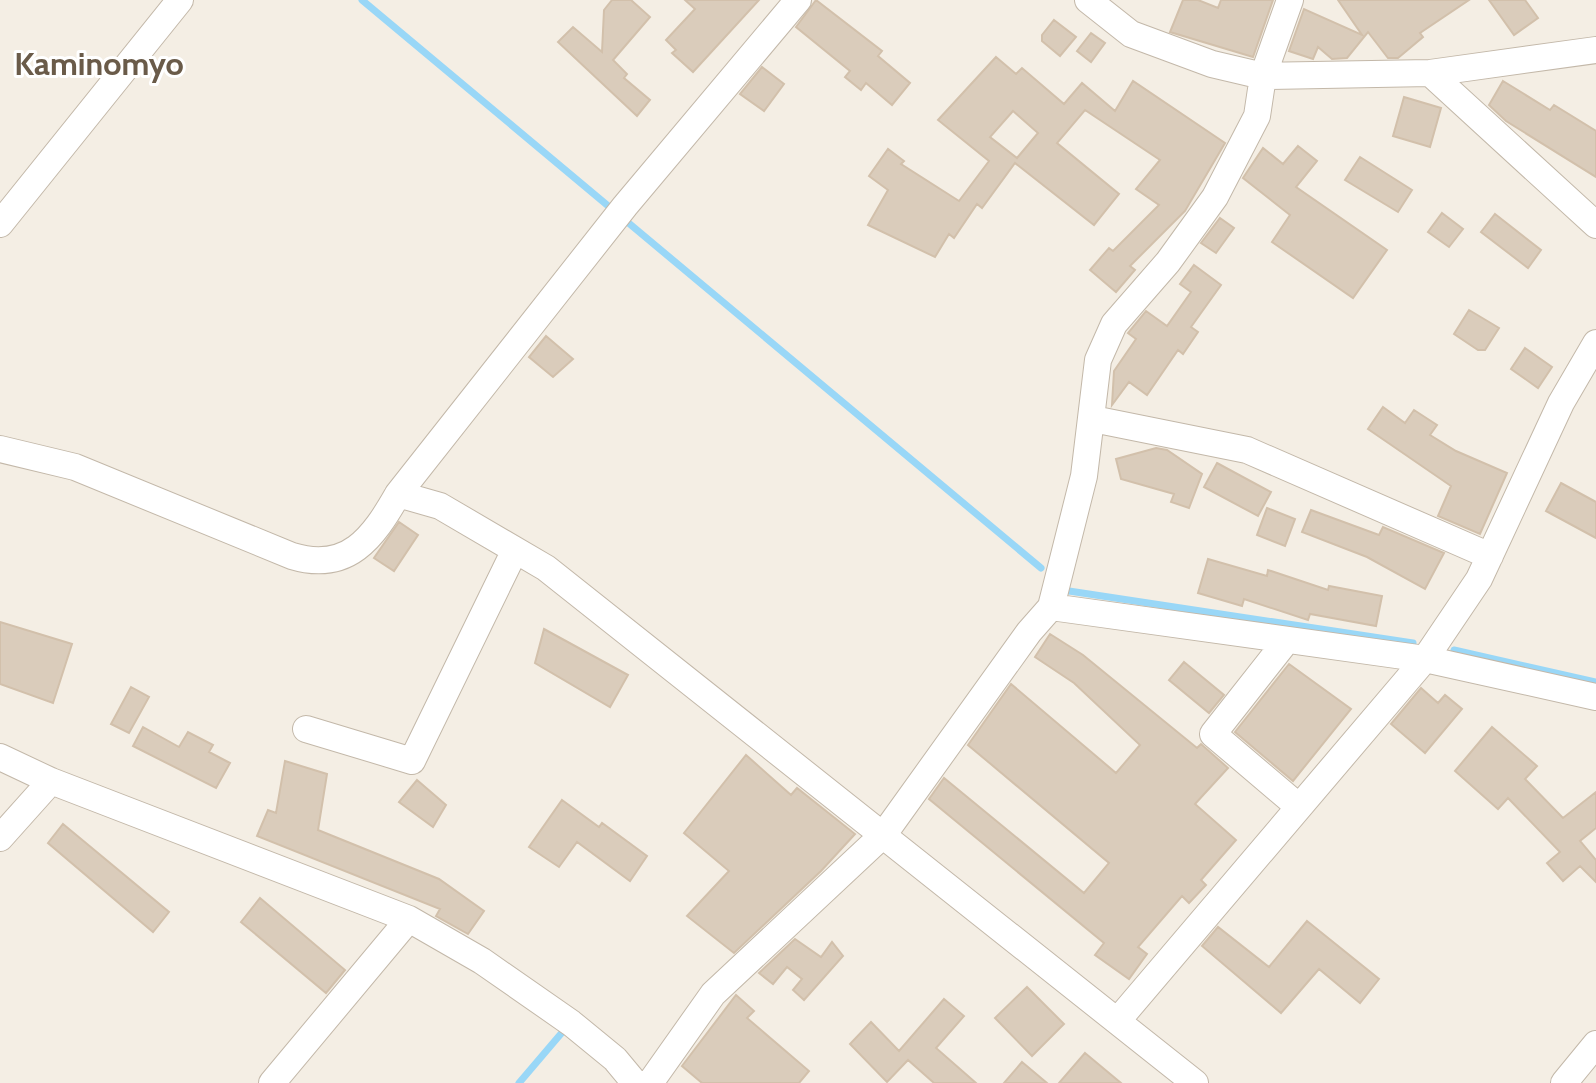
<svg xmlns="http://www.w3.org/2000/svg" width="1596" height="1083" font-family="Cabin,sans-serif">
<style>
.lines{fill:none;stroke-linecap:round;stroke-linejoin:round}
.stream{stroke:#99d7f7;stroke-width:7}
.building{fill:#daccbb;stroke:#d2c0ab;stroke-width:2;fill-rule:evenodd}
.minor-casing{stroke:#c3b8a9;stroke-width:28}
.minor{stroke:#fff;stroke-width:26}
.labels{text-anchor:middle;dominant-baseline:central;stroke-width:6;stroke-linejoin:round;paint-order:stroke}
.quarter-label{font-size:32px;font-weight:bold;fill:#6a5b49;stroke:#fff}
</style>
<rect width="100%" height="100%" fill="#f4eee4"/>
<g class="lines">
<path class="stream" d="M362 0 1041 568
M1069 591 1413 643
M1454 650 1596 682
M519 1083 565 1029"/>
</g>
<path class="building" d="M612 0H631L650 17 613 60 627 74 624 78 650 100 637 116 558 42 573 27 602 52 604 10Z
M685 0H759L693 72 672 53 676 50 666 40 695 9Z
M816 0 882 51 878 56 910 83 892 105 866 83 861 90 845 77 850 71 796 27Z
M1183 0H1198L1218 8 1221 0H1273L1253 57 1170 32Z
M1338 0H1469L1420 33 1423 37 1398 58H1388L1368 32 1347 58 1332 59 1318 47 1313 59 1289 51 1304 9 1362 35Z
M1489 0H1525L1538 18 1514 35Z
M1054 20 1076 37 1060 56 1042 41V35Z
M1091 33 1105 43 1091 62 1077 51Z
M996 57 1016 74 1022 68 1064 104 1082 83 1115 111 1133 81 1225 143 1185 211 1130 266 1135 270 1116 292 1090 270 1109 248 1113 251 1159 205 1136 189 1160 160 1085 110 1057 143 1119 194 1094 225 1015 163 982 208 977 204 954 238 949 234 935 257 868 225 888 190 869 176 888 149 904 161 901 164 959 201 989 161 938 120ZM1013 111 1038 133 1017 158 990 137Z
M762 67 784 84 764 111 740 94Z
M1503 81 1550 110 1554 105 1596 131V177L1506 121 1489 105Z
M1404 97 1441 108 1430 147 1393 136Z
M1298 146 1317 161 1296 187 1387 250 1353 298 1272 242 1290 215 1243 178 1263 148 1283 164Z
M1360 157 1412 190 1398 212 1345 180Z
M1442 213 1463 229 1449 247 1428 232Z
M1495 214 1541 250 1528 268 1481 232Z
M1220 218 1234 228 1216 253 1201 243Z
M1194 265 1221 285 1191 327 1198 332 1183 354 1178 350 1147 395 1129 382 1112 405 1114 371 1136 339 1128 333 1146 311 1167 326 1191 292 1180 284Z
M1469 310 1499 328 1485 350H1478L1454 334Z
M546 336 573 359 553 377 529 357Z
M1525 348 1552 367 1538 388 1511 369Z
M1383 407 1405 423 1414 410 1437 425 1430 435 1456 451 1507 473 1480 534 1438 516 1451 486 1368 429Z
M1156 448 1167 450 1202 474 1189 508 1171 502 1174 494 1121 479 1116 459Z
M1217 463 1271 492 1258 516 1204 487Z
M1561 483 1596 502V538L1546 511Z
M1267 508 1295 519 1285 546 1257 535Z
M1311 510 1379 535 1383 527 1444 553 1425 589 1367 557 1302 532Z
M399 522 418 535 394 571 374 558Z
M1208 559 1267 576 1268 570 1328 590 1329 586 1382 596 1376 626 1310 614 1308 620 1244 599 1242 606 1198 593Z
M0 622 72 644 53 703 0 684Z
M544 629 628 675 610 707 535 663Z
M1050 634 1083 655 1197 748 1201 744 1228 768 1195 804 1236 840 1201 880 1206 885 1189 903 1182 896 1138 947 1147 954 1129 979 1095 955 1104 943 929 799 944 778 1084 893 1109 863 968 745 1011 684 1116 773 1140 745 1074 683 1035 657Z
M1184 662 1224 695 1209 713 1169 680Z
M1289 664 1351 709 1293 781 1235 732Z
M131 687 149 697 129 733 111 724Z
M1421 688 1438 703 1445 695 1462 709 1425 753 1391 724Z
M143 727 179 747 188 732 213 745 209 752 230 763 216 788 133 746Z
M1492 727 1537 766 1525 779 1563 818 1596 792V828L1580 841 1596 860V882L1580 866 1563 881 1547 863 1560 852 1508 798 1498 809 1455 771Z
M746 755 791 795 797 788 855 834 821 871 734 953 687 916 729 871 684 833Z
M285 761 327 774 318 830 439 879 484 911 468 934 436 916 440 909 257 836 268 810 276 813Z
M417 780 446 805 433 827 399 802Z
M562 800 599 827 602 823 647 856 630 881 577 842 559 867 529 847Z
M63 824 169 912 153 932 48 843Z
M260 898 345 970 326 993 241 922Z
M1307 921 1379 979 1360 1003 1319 969 1281 1013 1202 946 1218 927 1269 967Z
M795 939 821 957 832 942 843 956 804 1000 793 990 802 979 787 967 773 984 759 973Z
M1027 987 1064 1024 1032 1056 995 1018Z
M736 995 754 1011 747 1018 809 1071 799 1083H702L682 1066Z
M944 999 964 1016 936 1048 976 1083H934L908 1060 887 1082 850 1044 871 1022 899 1051Z
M1085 1053 1121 1083H1059Z
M1022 1062 1047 1083H1004Z"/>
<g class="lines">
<g class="minor-casing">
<path id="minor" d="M1088 0 1131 34 1212 64 1263 76 1430 73 1596 50
M1430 73 1596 225
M0 224 180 0
M1093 419 1247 450 1490 556
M0 449 75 467 292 556C348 573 373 538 398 494L625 206 798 0
M398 494 440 506 546 568 1195 1083
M1051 607 1425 659 1596 697
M1287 640 1213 734 1299 807
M306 729 412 761 515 550
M0 757 51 781 409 919 482 961 571 1023 615 1059 635 1083
M0 838 51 781
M1119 1019 1425 659 1479 579 1561 403 1596 343
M272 1083 409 919
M650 1083 713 994 884 834 1029 632 1051 607 1084 476 1098 360 1114 324 1168 262 1215 197 1257 116 1263 76 1290 0
M1564 1083 1596 1044"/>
</g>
<use href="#minor" class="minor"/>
</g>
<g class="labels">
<g class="quarter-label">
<text x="99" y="63">Kaminomyo</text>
</g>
</g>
</svg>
